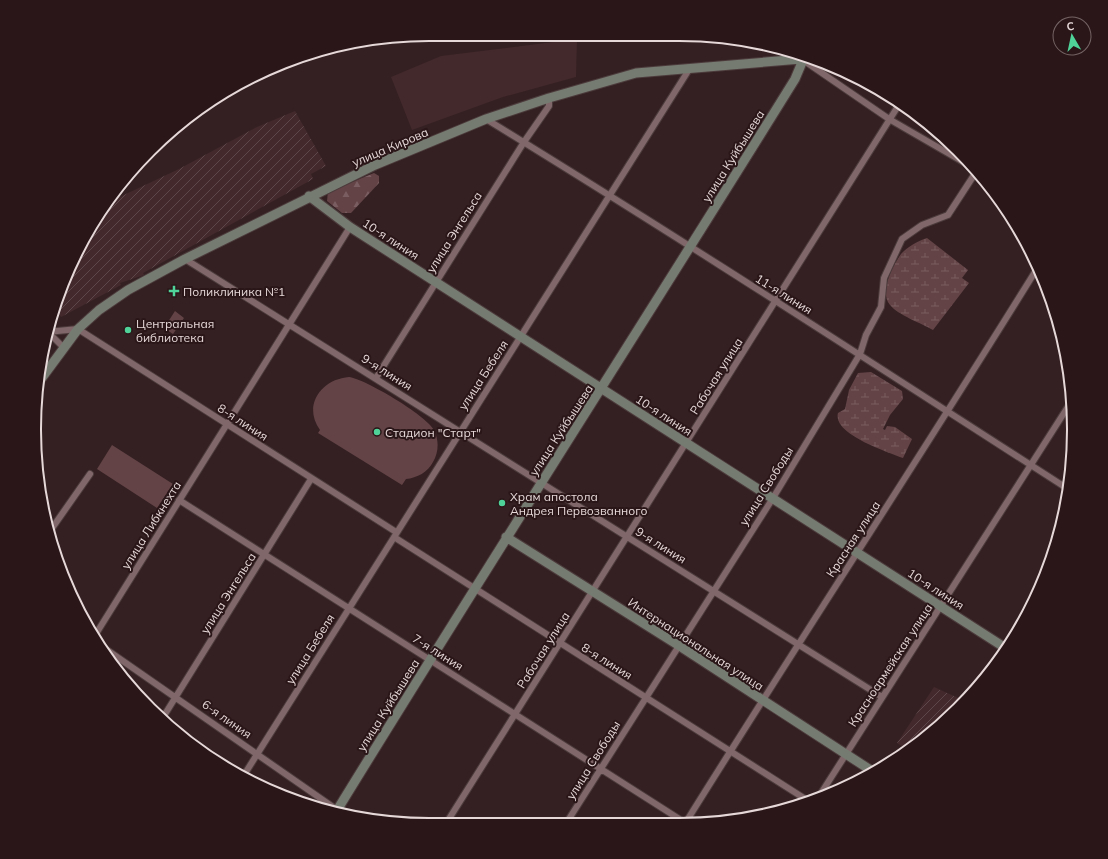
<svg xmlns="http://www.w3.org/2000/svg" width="1108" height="859" font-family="Mulish,sans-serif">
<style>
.built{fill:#43292c}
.industrial{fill:url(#industrial-furrows)}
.forest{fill:url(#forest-firs)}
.wetland{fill:url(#wetland-marsh)}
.pitch{fill:#634346}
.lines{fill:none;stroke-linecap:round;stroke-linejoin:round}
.street-casing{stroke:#4c3b3c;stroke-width:8}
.secondary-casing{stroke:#4c3b3c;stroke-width:11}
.street{stroke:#80686a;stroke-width:6}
.secondary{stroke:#767b71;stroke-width:9}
.poi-dot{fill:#4fd399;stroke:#2a1618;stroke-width:1.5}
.labels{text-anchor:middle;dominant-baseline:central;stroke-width:4;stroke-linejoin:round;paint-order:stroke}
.street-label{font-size:12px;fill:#e6d8d9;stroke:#2a1618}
.poi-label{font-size:12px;fill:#e6d8d9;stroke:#2a1618;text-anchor:start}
.rim{fill:none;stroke:#e6d8d9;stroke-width:2}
</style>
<defs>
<pattern id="industrial-furrows" width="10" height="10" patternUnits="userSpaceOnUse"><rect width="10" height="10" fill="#43292c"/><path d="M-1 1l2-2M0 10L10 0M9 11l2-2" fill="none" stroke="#5e474a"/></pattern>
<pattern id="forest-firs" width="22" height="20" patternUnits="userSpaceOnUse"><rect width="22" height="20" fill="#634346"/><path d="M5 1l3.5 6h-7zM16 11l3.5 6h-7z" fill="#795d60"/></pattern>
<pattern id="wetland-marsh" width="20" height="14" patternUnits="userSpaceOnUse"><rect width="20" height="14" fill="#634346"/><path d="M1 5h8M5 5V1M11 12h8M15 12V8" fill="none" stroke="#795d60"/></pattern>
</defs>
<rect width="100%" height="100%" fill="#342022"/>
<path class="built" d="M577 39 576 77 503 97 412 130 391 77 441 56Z"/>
<path class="industrial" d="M295 111 326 166 311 174 313 179 143 273 144 275 120 283 121 285 61 317 57 310 54 312 87 232 109 202 179 169 257 127Z
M934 687 965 701 958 709 908 750 897 743Z"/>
<path class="forest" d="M374 173 379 176V183L351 213H342L327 201 328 192Z"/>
<path class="wetland" d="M927 238 968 270 962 278 969 283 933 330C921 323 898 315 890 305 879 292 892 267 901 254 907 247 918 241 927 238Z
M871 372 902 391 903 399 890 415 883 429 885 430 887 426 895 427 912 439 903 458C888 452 832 434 838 413L845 409 849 390 858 373Z"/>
<path class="pitch" d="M175 311 184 318 173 334 164 328Z
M349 377C365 379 426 415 434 430 439 440 439 452 433 462 428 472 417 478 406 479L402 485 318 433 320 430C302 405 322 379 349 377Z
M112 445 173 484 157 508 97 469Z"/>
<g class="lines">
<g class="street-casing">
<path id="street" d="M803 60 889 119 972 167
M486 119C682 239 875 365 1068 489
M185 259 882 697
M47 332 78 329 396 532
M48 332 64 348
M376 378 524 142 549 106V98
M179 500 684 822
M48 534 90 474
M394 537 810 802
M94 637 350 227
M97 643 343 814
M162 719 311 479
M244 775 690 68
M818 798 1071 402
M447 822 900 103
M567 822 773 498 860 354 866 335 881 307 884 278 902 239 922 225 948 215 976 172
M686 822C802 636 923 453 1038 267"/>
</g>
<g class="secondary-casing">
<path id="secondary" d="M309 196 350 227 1007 649
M41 379 78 329 99 310 128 290 185 259 375 165 486 119 549 98 636 73 813 58
M506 537 678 645 872 771
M336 812C487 566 643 324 795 79L803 60"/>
</g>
<use href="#street" class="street"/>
<use href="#secondary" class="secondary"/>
</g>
<g class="poi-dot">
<path d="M172 285h4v4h4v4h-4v4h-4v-4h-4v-4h4z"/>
<circle cx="128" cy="330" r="4"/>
<circle cx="377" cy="432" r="4"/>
<circle cx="502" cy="503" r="4"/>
</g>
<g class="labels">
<g class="street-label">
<text transform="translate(390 147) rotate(-23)">улица Кирова</text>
<text transform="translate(733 156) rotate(-58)">улица Куйбышева</text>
<text transform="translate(454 232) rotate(-58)">улица Энгельса</text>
<text transform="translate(391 239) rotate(33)">10-я линия</text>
<text transform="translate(784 294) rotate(32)">11-я линия</text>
<text transform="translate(387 372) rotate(32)">9-я линия</text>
<text transform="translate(483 375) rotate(-57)">улица Бебеля</text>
<text transform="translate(716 376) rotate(-58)">Рабочая улица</text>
<text transform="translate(664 415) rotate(33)">10-я линия</text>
<text transform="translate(243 422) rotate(33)">8-я линия</text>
<text transform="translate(561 430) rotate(-57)">улица Куйбышева</text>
<text transform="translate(766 486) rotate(-58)">улица Свободы</text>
<text transform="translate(151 525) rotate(-58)">улица Либкнехта</text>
<text transform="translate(853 539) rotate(-57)">Красная улица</text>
<text transform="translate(661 545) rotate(32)">9-я линия</text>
<text transform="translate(936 589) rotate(33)">10-я линия</text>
<text transform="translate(228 593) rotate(-58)">улица Энгельса</text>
<text transform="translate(696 644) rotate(33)">Интернациональная улица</text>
<text transform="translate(310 649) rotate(-58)">улица Бебеля</text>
<text transform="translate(543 650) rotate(-58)">Рабочая улица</text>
<text transform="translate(438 652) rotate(32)">7-я линия</text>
<text transform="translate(607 661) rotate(32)">8-я линия</text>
<text transform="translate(890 665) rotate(-57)">Красноармейская улица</text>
<text transform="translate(388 705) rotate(-58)">улица Куйбышева</text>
<text transform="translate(227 719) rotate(35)">6-я линия</text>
<text transform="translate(593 760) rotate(-58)">улица Свободы</text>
</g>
<g class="poi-label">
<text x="183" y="291">Поликлиника №1</text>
<text x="136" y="323">Центральная<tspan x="136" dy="14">библиотека</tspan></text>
<text x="385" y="432">Стадион "Старт"</text>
<text x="510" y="496">Храм апостола<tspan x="510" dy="14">Андрея Первозванного</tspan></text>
</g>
</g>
<path d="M0 0H1108V859H0ZM429 41H679A388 388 0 0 1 1067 429V430A388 388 0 0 1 679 818H429A388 388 0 0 1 41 430V429A388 388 0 0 1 429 41Z" fill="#2a1618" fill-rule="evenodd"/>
<path class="rim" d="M429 41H679A388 388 0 0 1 1067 429V430A388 388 0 0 1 679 818H429A388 388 0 0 1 41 430V429A388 388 0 0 1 429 41Z"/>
<g transform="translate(1072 36) rotate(351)"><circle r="19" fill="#2a1618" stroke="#756465"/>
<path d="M0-3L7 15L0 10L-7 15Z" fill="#4fd399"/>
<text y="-6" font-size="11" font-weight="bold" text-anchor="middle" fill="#e6d8d9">С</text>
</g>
</svg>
